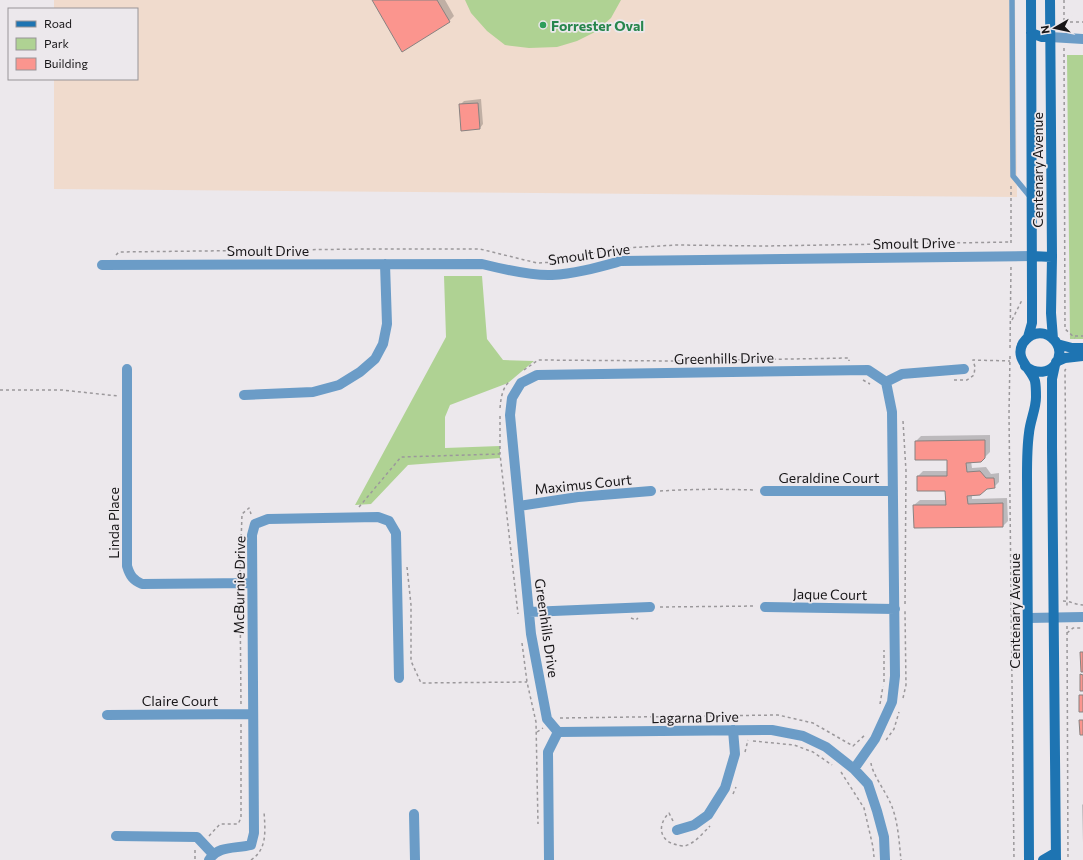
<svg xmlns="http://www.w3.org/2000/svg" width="1083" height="860" font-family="Commissioner,sans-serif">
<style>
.education{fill:#f0dbcd}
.green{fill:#afd293}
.shadow{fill:#0003}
.building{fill:#fb958e;stroke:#888281}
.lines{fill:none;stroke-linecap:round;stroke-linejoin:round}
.path{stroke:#9b989b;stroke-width:1.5;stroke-dasharray:3 3;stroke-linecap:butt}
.lane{stroke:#6b9cc7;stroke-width:5.5}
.street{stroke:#6b9cc7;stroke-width:10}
.secondary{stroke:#1e74b2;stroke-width:10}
.leisure-dot{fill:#2e9e5b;stroke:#ece8ec;stroke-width:1.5}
.labels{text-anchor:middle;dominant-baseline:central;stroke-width:3.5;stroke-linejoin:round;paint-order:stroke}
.leisure-label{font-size:14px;font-weight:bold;fill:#27864d;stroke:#ece8ec;text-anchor:start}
.street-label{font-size:14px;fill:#181618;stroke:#ece8ec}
</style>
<rect width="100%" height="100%" fill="#ece8ec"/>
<path class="education" d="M54 0H1015L1017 197 54 189V79H137V9H54Z"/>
<path class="green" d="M465 0H621L611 18 595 32 577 41 557 47 529 48 505 45 487 31 471 13Z
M1067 55H1083V339H1070Z
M444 276H482L487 339 503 360 534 361 508 383 450 405 445 417V448L500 446V458L408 465 371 504 355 505 446 337Z"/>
<path class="shadow" d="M374 0H445L454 16 449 21Z
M481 99 483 124 480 128 460 105 464 101Z
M990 435V452L981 461H971L972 468 986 467 991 474 999 473V482L994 487 987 488 972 494V499L1007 498 1008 521 1003 526 914 505 920 500H947L946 490 918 476 923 471H948V459L916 441 921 436Z
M1083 804V843L1082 805Z"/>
<path class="building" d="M372 0H437L450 22 402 52Z
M478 103 480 129 461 131 459 104Z
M985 440V458L981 462 966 463 967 472 980 471 986 478H994L995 488 987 489 980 495 967 496 968 504 1003 503V527L914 528 913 505H946L945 491H917V476H947V460H915V441Z
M1080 652H1083V672H1081Z
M1080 674 1083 675V691H1080Z
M1079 695H1083V712H1079Z
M1079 720H1083V735H1080Z"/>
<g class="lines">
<path class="path" d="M1064 0V28
M1064 22H1083
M1064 48 1065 329 1075 338
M1011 186V246
M116 255 119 252 367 249H480L537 263 558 262 592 254 607 249 677 245 764 246 1011 242
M1012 320 1022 300
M1075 336H1083
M1010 348 1011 266
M1010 356 1009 414 1014 860
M1066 369 1065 370 1067 608
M524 370 538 360 674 361 849 358V361
M863 380 870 384
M954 380H967L974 375 975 367 973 360 1010 361
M0 390H62L118 396
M500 408C501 398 502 388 510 381
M500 416V454
M903 421 906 471 905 607
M660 491C692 489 723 489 755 490
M359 507 401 457 500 454 518 614
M407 567 411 605V661L421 683 527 682
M240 573 242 514 249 508 251 514
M240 593 241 705
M1063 601C1070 601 1076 605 1083 605
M660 607 756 606
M631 618 636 620 638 618
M1067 626 1068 860
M1067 633 1073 628H1083
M522 643 527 682 536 722 538 824
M884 682V650
M903 698 906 685 905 611
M880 704 883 686
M560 718 778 715 813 723 853 746 866 734
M537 732 543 728
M886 740 894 729 899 712
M753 741 794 745 813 752 832 765
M745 752 748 740
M871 763C872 773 885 791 890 802 898 819 899 841 901 860
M841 772 864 808 873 847 874 857
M733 794 736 787
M673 821 669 813C656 826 660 843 679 845 680 846 684 846 685 846 695 843 703 833 710 826
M209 836 220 824H238L241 818V723
M195 850V860
M251 860C268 849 265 829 264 811"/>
<path class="lane" d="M1012 0 1013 176 1032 199"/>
<path class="street" d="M1050 37 1083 39
M102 265 482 264C502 269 531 276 552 275 575 274 599 267 621 261L1032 256
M127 369V566C130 576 133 580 142 584L252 583
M886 382 902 374 964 369
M244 395 313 392 339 385 360 372 375 359 383 344 387 324 385 264
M765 491H893
M519 506 578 497 651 491
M765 607 895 609
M529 612 650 607
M1028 618 1083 617
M107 715 253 714
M558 732 547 719 531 634 510 415 512 398 521 383 537 375 868 370 886 382 892 412 895 676 892 702 875 739 854 769
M414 814 415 860
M677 830 694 825 708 815 725 788 735 754 733 730
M116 836 197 837 213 854
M209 860C218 845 236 849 251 845L254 833 252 535 255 524 268 519 378 517 389 521 396 533 399 678
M549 860 548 752 558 732 772 730 803 736 826 747 854 769 868 784 877 811 884 837 885 860"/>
<path class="secondary" d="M1050 0 1052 257 1051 313 1053 339
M1031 33 1042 37H1050
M1032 256 1052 257
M1028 337 1032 323V297L1031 0
M1057 344 1072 348H1083
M1056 362 1065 358 1083 356
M1055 365 1052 379V447L1056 860
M1025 366C1050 385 1071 353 1052 338 1048 334 1041 332 1035 334 1030 335 1026 339 1023 343 1014 359 1031 368 1035 381 1036 386 1036 392 1036 397 1036 409 1030 421 1029 433 1027 447 1027 461 1027 476L1029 860
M1043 860 1055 853"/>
</g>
<circle class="leisure-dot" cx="543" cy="25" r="4"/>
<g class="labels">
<g class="leisure-label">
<text x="551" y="25">Forrester Oval</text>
</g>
<g class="street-label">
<text transform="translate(1037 170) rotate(-90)">Centenary Avenue</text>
<text transform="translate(914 243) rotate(-1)">Smoult Drive</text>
<text x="268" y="250">Smoult Drive</text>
<text transform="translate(589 254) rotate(-8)">Smoult Drive</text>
<text transform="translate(724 358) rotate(-1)">Greenhills Drive</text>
<text x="829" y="477">Geraldine Court</text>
<text transform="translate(583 484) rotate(-6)">Maximus Court</text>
<text transform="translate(113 523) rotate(-90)">Linda Place</text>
<text transform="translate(239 585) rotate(-89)">McBurnie Drive</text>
<text transform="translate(830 594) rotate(1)">Jaque Court</text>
<text transform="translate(1014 611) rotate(-90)">Centenary Avenue</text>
<text transform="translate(547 628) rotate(82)">Greenhills Drive</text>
<text x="180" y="700">Claire Court</text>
<text transform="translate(695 717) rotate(-1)">Lagarna Drive</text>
</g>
</g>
<rect x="8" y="8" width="130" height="72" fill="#ece8ec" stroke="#979497"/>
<rect x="16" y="21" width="20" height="6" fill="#1e74b2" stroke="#979497"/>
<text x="44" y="28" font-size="12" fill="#181618">Road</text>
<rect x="16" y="38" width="20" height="12" fill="#afd293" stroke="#979497"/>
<text x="44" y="48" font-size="12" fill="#181618">Park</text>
<rect x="16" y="58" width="20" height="12" fill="#fb958e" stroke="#979497"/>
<text x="44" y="68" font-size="12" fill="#181618">Building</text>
<g transform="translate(1055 28) rotate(261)" stroke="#ece8ec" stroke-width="3" paint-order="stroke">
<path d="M0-3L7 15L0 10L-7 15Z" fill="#181618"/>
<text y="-6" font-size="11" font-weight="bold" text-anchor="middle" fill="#181618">N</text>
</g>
</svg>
